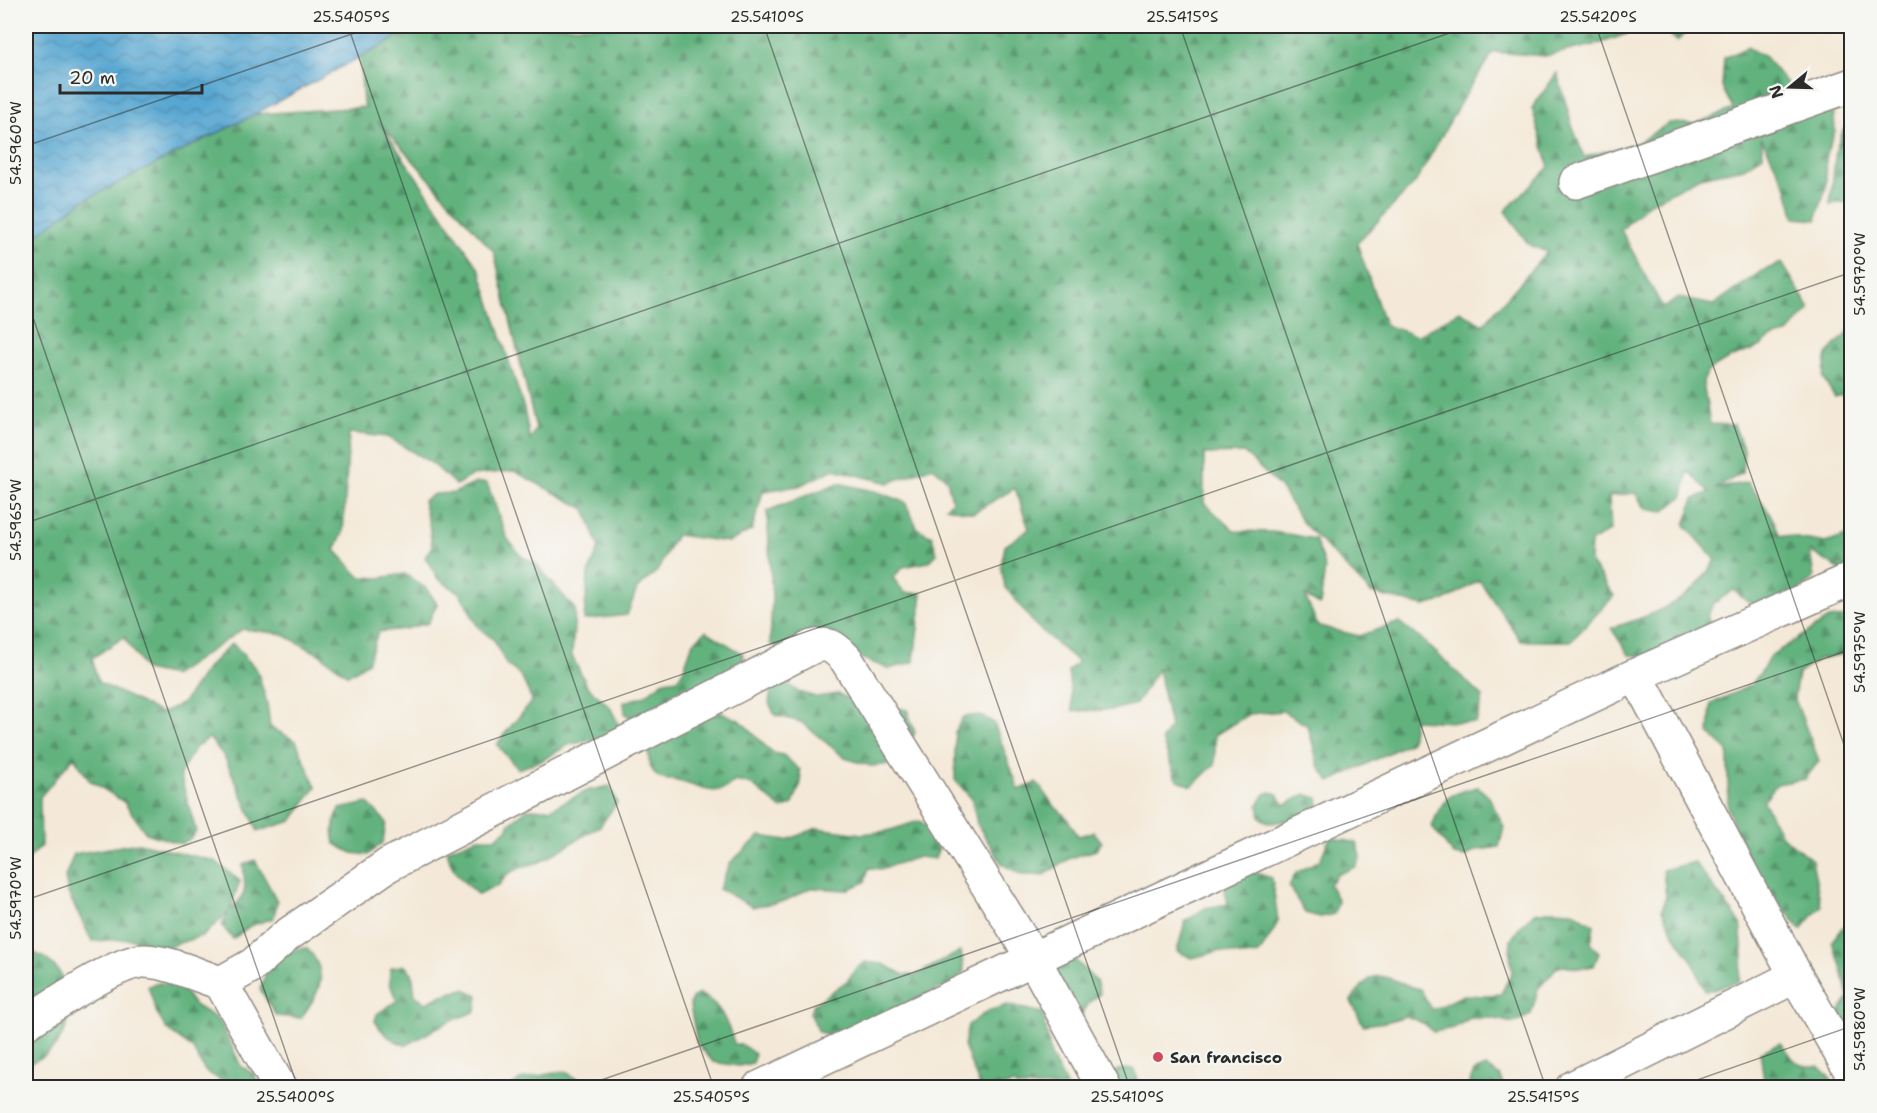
<svg xmlns="http://www.w3.org/2000/svg" width="1877" height="1113" font-family="'Shantell Sans',sans-serif">
<style>
.forest{fill:url(#forest-firs);stroke:#466e54;stroke-width:1.5;fill-rule:evenodd}
.water{fill:url(#water-waves);stroke:#42697e;stroke-width:1.5}
.lines{fill:none;stroke-linecap:round;stroke-linejoin:round}
.minor-casing{stroke:#908a82;stroke-width:36}
.minor{stroke:#fff;stroke-width:33}
.ticks{fill:none;stroke:#2b2b2b;stroke-width:1.5;stroke-opacity:0.45}
.poi-dot{fill:#d1495b;stroke:#f6f6f2;stroke-width:2}
.labels{text-anchor:middle;dominant-baseline:central;stroke-width:4.5;stroke-linejoin:round;paint-order:stroke}
.poi-label{font-size:16px;font-weight:bold;fill:#2b2b2b;stroke:#f6f6f2;text-anchor:start}
.neatline{fill:none;stroke:#2b2b2b;stroke-width:2}
.ticks-label{font-size:15px;text-anchor:middle;fill:#2b2b2b}
</style>
<defs>
<pattern id="forest-firs" width="22" height="20" patternUnits="userSpaceOnUse" patternTransform="scale(1.5)"><rect width="22" height="20" fill="#62b27e"/><path d="M5 1l3.5 6h-7zM16 11l3.5 6h-7z" fill="#519167"/></pattern>
<pattern id="water-waves" width="16" height="10" patternUnits="userSpaceOnUse" patternTransform="scale(1.5)"><rect width="16" height="10" fill="#59a7d2"/><path d="M0 5q4-4 8 0t8 0" fill="none" stroke="#4a88ab"/></pattern>
</defs>
<rect width="100%" height="100%" fill="#f6f6f2"/>
<filter id="ink" filterUnits="userSpaceOnUse"><feTurbulence type="fractalNoise" baseFrequency=".0167" numOctaves="2"/><feDisplacementMap in="SourceGraphic" scale="12" xChannelSelector="R" yChannelSelector="G"/><feConvolveMatrix kernelMatrix="1 2 1 2 8 2 1 2 1" color-interpolation-filters="sRGB"/></filter>
<filter id="wash" filterUnits="userSpaceOnUse"><feTurbulence type="fractalNoise" baseFrequency=".008" numOctaves="4" result="noise"/><feDisplacementMap in="SourceGraphic" scale="24" xChannelSelector="R" yChannelSelector="G"/><feGaussianBlur stdDeviation="1.35" result="paint"/><feColorMatrix in="noise" values="0 0 0 0 0 0 0 0 0 0 0 0 0 0 0 0 0 1.4 0 .05"/><feComposite in="paint" operator="in"/></filter>
<g filter="url(#wash)">
<rect width="100%" height="100%" fill="#f4e9d8"/>
<path class="forest" d="M417 26H1649L1598 44 1545 56 1493 52 1462 100 1415 183 1357 243 1385 325 1417 336 1460 311 1483 325 1547 252 1529 245 1505 211 1549 167 1532 108 1557 73 1572 125 1584 157 1638 143 1669 123 1695 124 1733 109 1722 87 1724 58 1747 47 1765 57 1793 90 1834 115 1835 131 1826 155V188L1816 220 1795 218 1787 188 1761 137 1763 155 1744 168 1700 177 1648 204 1621 230 1663 308 1679 298 1713 305 1762 271 1782 263 1810 309 1787 334 1770 338 1761 346 1728 359 1708 371 1703 382 1710 424 1734 425 1744 451 1742 473 1715 489 1748 482C1759 499 1774 515 1779 535L1826 543 1851 534V573L1847 574 1810 551 1814 578 1773 613 1745 600 1734 590 1713 604 1707 618 1715 626 1654 657 1629 655 1611 628C1638 620 1681 605 1699 583 1705 577 1710 568 1716 560L1685 525 1694 499 1709 492 1688 471 1683 496 1663 512 1646 509 1635 493 1609 496 1611 530 1591 542 1590 562 1614 596 1571 641H1521L1479 580 1446 600 1424 606 1371 593 1303 523 1280 487 1244 453 1204 454V503L1235 531 1276 532 1315 539 1325 568 1320 605 1305 596 1318 626 1359 636 1399 622 1425 642 1483 697 1476 723 1414 720 1411 742 1330 782 1318 765 1308 726 1283 711 1249 714 1215 735V764L1192 786 1176 779 1162 740 1170 727 1158 669 1136 704 1112 710 1073 711 1068 671 1078 662 1036 626 1005 587 1001 566 1005 546 1029 529 1015 488 973 513 946 507 952 501 947 479 933 467 888 483 834 469 799 486 763 491 752 530 729 542 676 535 657 571 637 589 627 615 584 620 588 575 599 547 585 509 514 471 472 475 456 485 433 464 388 437 349 433 343 533 335 550 360 577 379 578 405 574 427 589 437 604 428 623 405 629 378 632 368 662 348 675 319 654 282 634 243 629 173 676 145 670 124 637 92 658 98 682 161 713 183 703 206 669 232 643 257 670 267 703 270 727 296 741 316 787 292 821 258 831 224 756 209 738 195 748 180 774 196 831 190 839 181 844 146 833 124 802 89 780 74 757 40 797 41 847 26 861V243L82 201 255 114 366 107 363 103 360 58ZM378 121 494 252 536 429 530 440 524 409 480 270Z
M1660 26H1692L1677 41Z
M1844 129 1851 134V205L1849 202 1830 204 1836 150Z
M1851 329V392L1835 397 1823 378 1827 354Z
M476 483H487L507 538 521 556 535 563 575 609 572 656 587 686 610 707 619 725 612 736 568 745 541 761 518 769 497 745C507 728 522 716 532 700L521 676 506 664 494 640 478 627 460 593 438 579 425 557 432 546 429 523 423 501 434 494 454 493Z
M838 483 878 492 905 502 918 529 932 536 937 554 928 562 903 567 893 578 905 593H922L914 662 889 669 835 648 819 663 799 654 770 644 772 598 767 511Z
M1851 616V678L1843 654 1819 659 1798 674 1794 697 1819 761 1805 779 1777 784 1763 801 1781 835 1812 860 1821 906 1801 930 1748 864 1728 809V751L1709 734 1711 704 1751 685 1763 669 1770 656 1796 640 1828 619Z
M706 631 743 654V665L725 678 705 681 687 694 662 704 636 721 625 714 624 702 644 696 664 681 678 679 684 668 693 643Z
M784 680 798 692 816 697 838 694 855 701 907 710 915 733 892 764 871 766 845 758 801 722 775 715 769 703 772 685Z
M721 712 741 721 772 753 783 755 800 770 801 783 793 804 782 809 752 785 735 781C715 802 695 783 673 780 667 779 661 781 656 775 647 765 648 752 649 739Z
M980 715 994 723 1019 790 1036 783 1042 788 1052 804 1067 818 1078 836 1094 832 1102 842 1096 850 1070 858 1044 875H1022L1002 864 977 824 972 799 955 780V732L963 717Z
M610 786 617 803 600 826 540 862 525 866 509 873 499 885 478 895C461 879 452 874 447 850L477 838H496L507 829 510 823 527 809H550L589 790Z
M1478 787 1489 797 1504 827 1499 847 1477 850 1465 857 1454 855 1432 827C1442 798 1447 794 1478 787Z
M1271 792 1277 794 1285 805 1305 794 1318 798 1320 809 1301 829 1284 821 1271 823 1260 818 1258 805 1265 794Z
M368 803 386 822 383 842 368 855 352 853 335 844C332 831 333 821 340 809Z
M919 821 935 830 939 847 935 859 919 857 880 869 869 868 865 882 846 890 810 888 785 901 753 907 719 889 730 863 760 836 787 840 817 828 862 834 887 831Z
M1330 837 1357 843 1361 856 1356 867 1338 874 1329 884 1338 901 1334 914 1320 917 1305 913 1289 886 1296 873 1320 860Z
M139 843 215 861 240 881 230 910C249 894 245 888 243 865L255 860 277 901 274 918 250 926 233 939 222 926 228 913 204 935 152 952 132 939 92 941 68 893 65 877 74 854Z
M1694 862 1740 922 1743 956 1739 982 1705 991 1693 962 1675 936 1662 910 1666 896 1663 870Z
M1254 872 1272 878 1278 921 1274 930 1259 954 1244 956 1219 951 1192 958 1177 951 1185 922 1205 908 1228 904 1223 880Z
M1552 910 1573 911 1594 925 1591 943 1599 953 1594 966 1578 968 1563 966 1556 968 1538 989 1531 1014 1520 1021 1513 1023 1491 1018H1470L1454 1028 1433 1032 1425 1024 1406 1016 1386 1022 1363 1025 1351 1001C1377 960 1383 980 1420 989L1432 1010 1464 995 1485 996 1501 994 1512 972 1510 954 1511 940 1522 924 1535 913Z
M1851 923V1046L1842 1039 1840 1010 1849 998 1840 963 1832 941 1842 928Z
M307 948C331 974 319 993 301 1018L276 1016 260 989C271 959 274 950 307 948Z
M26 951C83 962 85 1048 26 1064Z
M961 951 964 971 953 983 834 1036 819 1032 810 1013 813 1005 848 980 856 968 865 962 883 964 904 975H916Z
M1074 959 1096 981 1100 994 1087 1004 1081 1016 1050 964Z
M404 965 412 973 415 995 427 1003 439 996 464 989 478 995 476 1011C466 1016 455 1018 444 1024 431 1030 420 1039 406 1045 390 1040 384 1035 375 1021L377 1014 397 1001C392 989 387 981 391 968Z
M158 983 179 984 193 1004 219 1020 241 1066 254 1074 261 1087H227L224 1082 205 1071 192 1048 167 1030 157 1014 148 986Z
M699 994C722 1003 727 1024 735 1045H742L755 1054 752 1063 739 1066 713 1062 697 1043 690 1005 692 998Z
M1007 1005 1043 1013 1051 1056 1067 1087H1017L1014 1084 1000 1087H980L964 1046 968 1025 988 1011Z
M1781 1043C1797 1061 1791 1067 1819 1066L1838 1087H1802L1798 1082C1786 1083 1777 1088 1765 1087L1760 1052Z
M1486 1067 1499 1075 1504 1087H1468L1474 1072Z
M1133 1069 1142 1087H1111L1110 1083 1117 1070Z
M563 1071 584 1082 603 1087H511L520 1080Z"/>
<path class="water" d="M26 26H417L255 114 82 201 26 243Z"/>
</g>
<g filter="url(#ink)">
<g class="lines">
<g class="minor-casing">
<path id="minor" d="M1576 182 1852 85
M1636 675 1796 976 1852 1073
M221 983 253 965 286 936 388 865 812 647C830 642 834 647 846 659L1033 958 1104 1088
M26 1023C51 1007 118 960 145 961 170 962 196 975 221 983L280 1088
M759 1088 1636 675 1852 579
M1572 1088 1796 976"/>
</g>
<use href="#minor" class="minor"/>
</g>
</g>
<path class="ticks" d="M348 26 714 1088M764 26 1130 1088M1180 26 1546 1088M1596 26 1852 768M26 146 375 26M26 297 298 1088M26 523 1470 26M26 900 1852 272M578 1088 1852 649M1674 1088 1852 1026"/>
<circle class="poi-dot" cx="1158" cy="1057" r="6"/>
<g class="labels">
<g class="poi-label">
<text x="1170" y="1057">San francisco</text>
</g>
</g>
<rect width="1877" height="1113" fill="none" stroke="#f6f6f2" stroke-width="66"/>
<g transform="translate(1790 87) rotate(251)" stroke="#f6f6f2" stroke-width="4.5" paint-order="stroke">
<path d="M0-4.5L10 22L0 15L-10 22Z" fill="#2b2b2b"/>
<text y="-9" font-size="16" font-weight="bold" text-anchor="middle" fill="#2b2b2b">N</text>
</g>
<path d="M60 84v9h142v-9" fill="none" stroke="#2b2b2b" stroke-width="3"/>
<text x="69" y="84" font-size="18" fill="#2b2b2b" stroke="#f6f6f2" stroke-width="4.5" paint-order="stroke">20 m</text>
<rect x="33" y="33" width="1811" height="1047" class="neatline"/>
<g class="ticks-label">
<text x="351" y="22">25.5405°S</text>
<text x="767" y="22">25.5410°S</text>
<text x="1182" y="22">25.5415°S</text>
<text x="1598" y="22">25.5420°S</text>
<text transform="translate(16 143) rotate(-90)" y="5">54.5960°W</text>
<text transform="translate(1860 274) rotate(-90)" y="5">54.5970°W</text>
<text transform="translate(16 520) rotate(-90)" y="5">54.5965°W</text>
<text transform="translate(1860 652) rotate(-90)" y="5">54.5975°W</text>
<text transform="translate(16 898) rotate(-90)" y="5">54.5970°W</text>
<text transform="translate(1860 1029) rotate(-90)" y="5">54.5980°W</text>
<text x="295" y="1102">25.5400°S</text>
<text x="711" y="1102">25.5405°S</text>
<text x="1127" y="1102">25.5410°S</text>
<text x="1543" y="1102">25.5415°S</text>
</g>
</svg>
